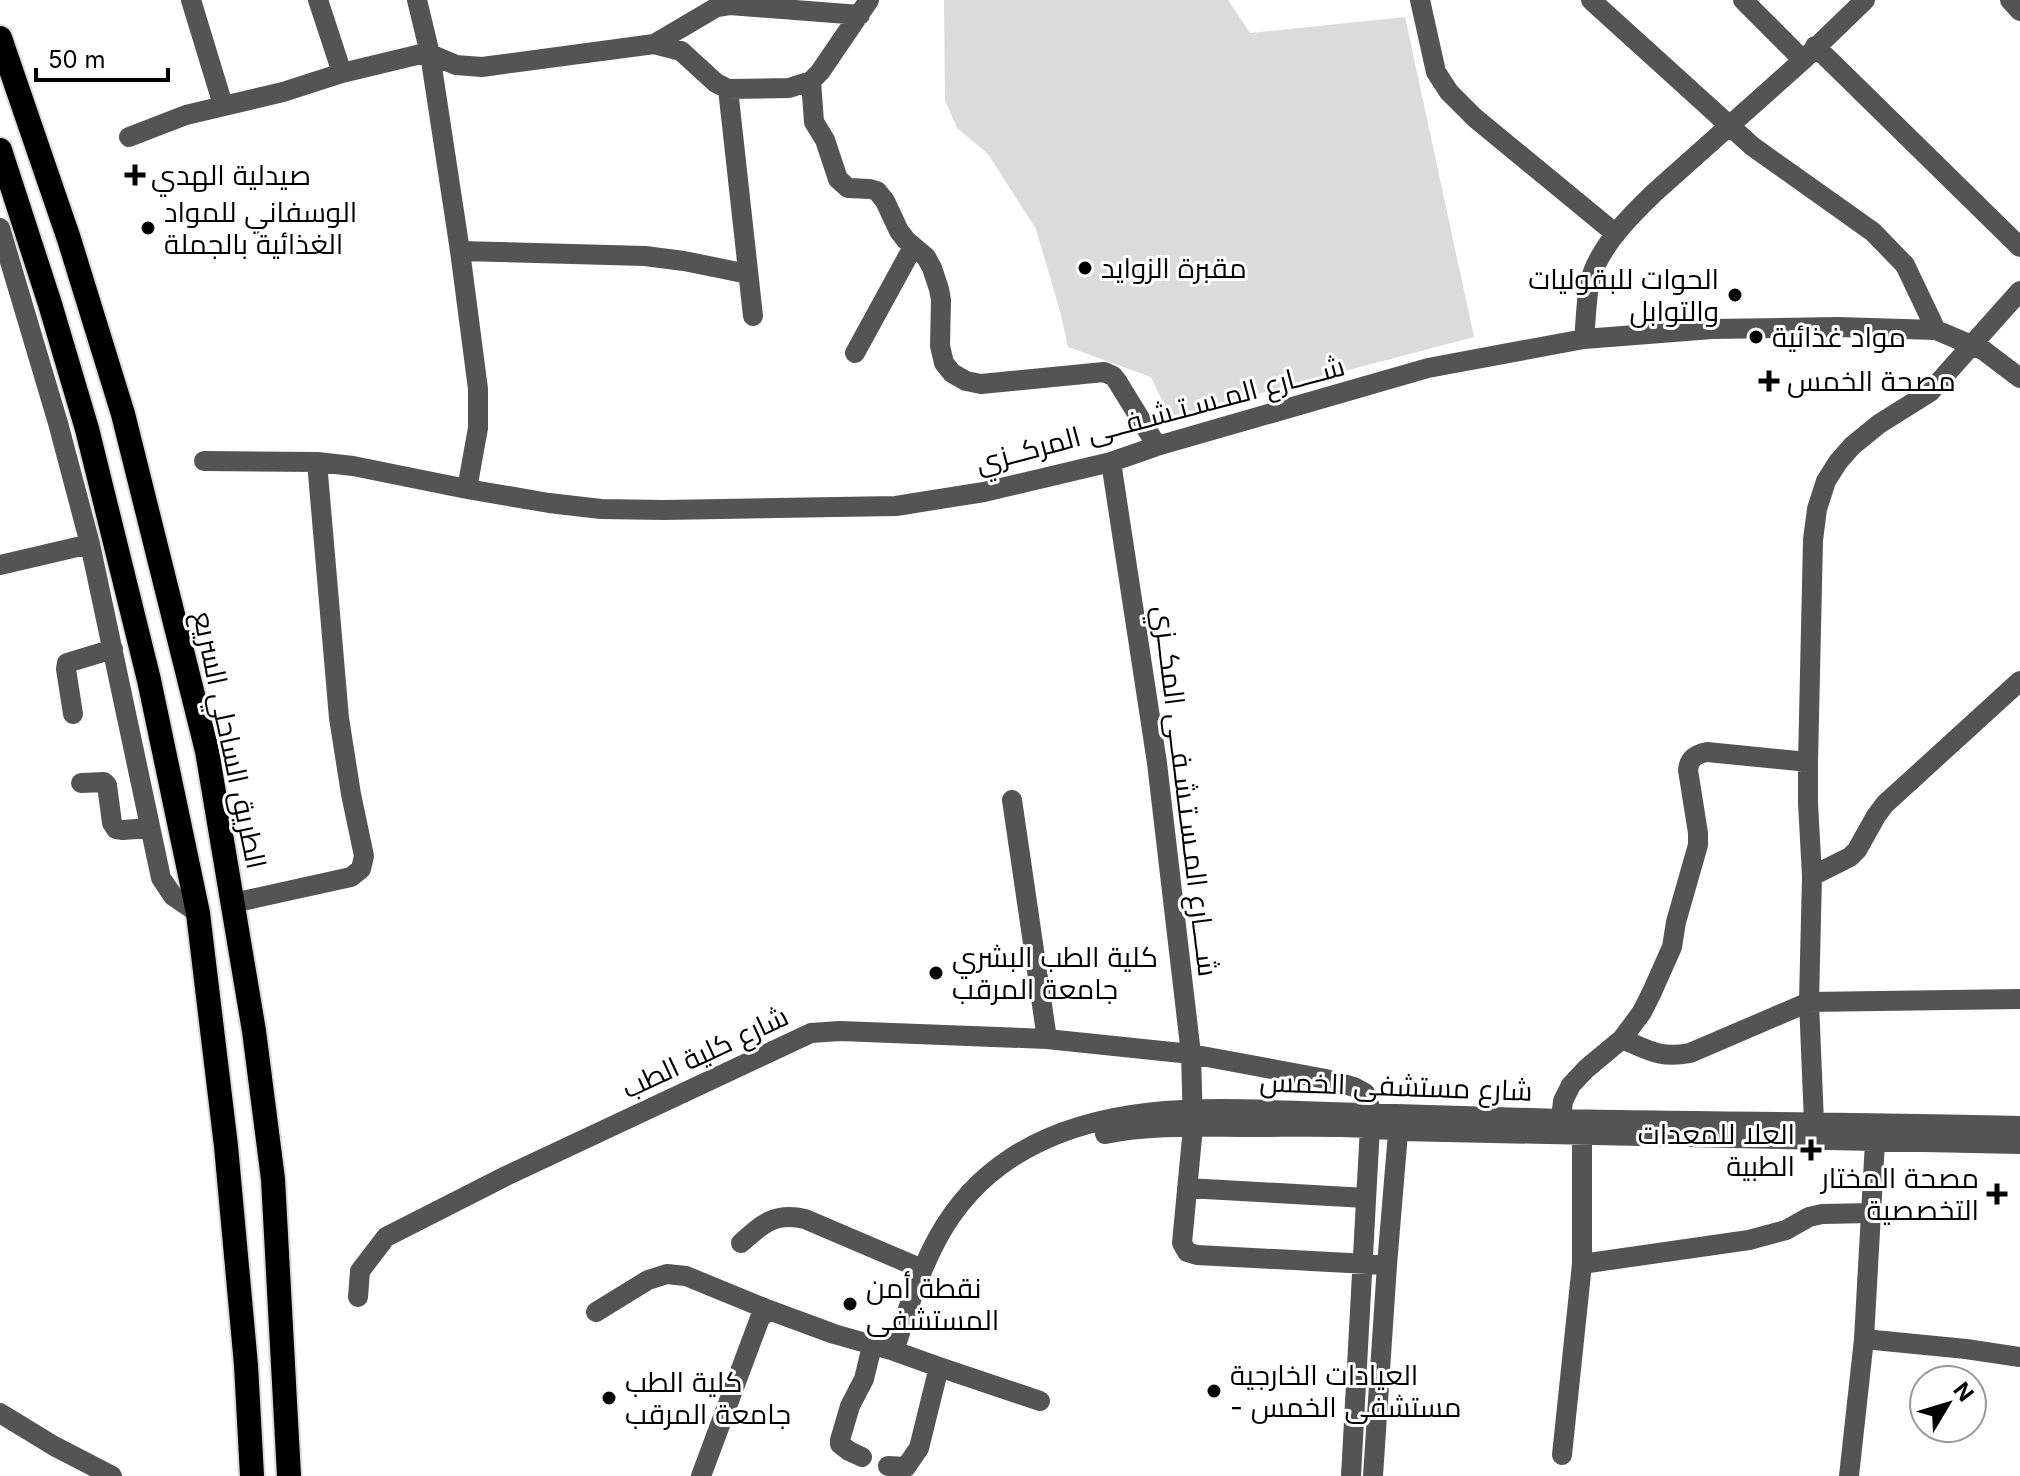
<svg xmlns="http://www.w3.org/2000/svg" width="2020" height="1476" font-family="Inter,Cairo,sans-serif">
<style>
.green{fill:#dbdbdb}
.lines{fill:none;stroke-linecap:round;stroke-linejoin:round}
.highway-casing{stroke:#dbdbdb;stroke-width:28}
.minor{stroke:#545454;stroke-width:20}
.highway{stroke:#000;stroke-width:24}
.poi-dot{fill:#000;stroke:#fff;stroke-width:3}
.labels{text-anchor:middle;dominant-baseline:central;stroke-width:6;stroke-linejoin:round;paint-order:stroke}
.poi-label{font-size:28px;fill:#000;stroke:#fff;text-anchor:start}
.street-label{font-size:28px;fill:#000;stroke:#fff}
</style>
<rect width="100%" height="100%" fill="#fff"/>
<path class="green" d="M944 0H1228L1250 33 1405 17 1474 337 1170 417 1151 377 1068 347 1061 315 1036 229 988 154 957 128 945 100Z"/>
<g class="lines">
<g class="highway-casing">
<path id="highway" d="M0 38 69 239 123 414 207 751 254 1031 273 1179 289 1476
M0 150 50 304 87 429 149 680 198 913 226 1146 246 1365 252 1476"/>
</g>
<path class="minor" d="M191 0 223 105
M318 0 342 73
M417 0 430 54 460 251 478 389V428L467 489
M1420 0 1436 72 1449 92 1475 118 1616 234
M1591 0 1752 146 1873 232 1905 265 1936 330
M1743 0 1803 60
M2010 0 2020 11
M654 44 717 7 730 5 860 15
M1815 46 2020 247
M811 81 814 122 825 140 838 179 848 188 870 189 877 191 885 201 899 231 906 240 926 257 932 268 939 289 941 300 940 346 944 363 952 373 966 381 981 384 1104 372 1113 376 1117 381 1157 446
M728 89 753 316
M129 137 186 115 283 92 342 73 421 54H430L456 65 482 67 654 44 681 51 716 83 728 89 789 88 811 81 820 72 869 0
M0 228 58 423 90 544 161 878 173 896 198 913
M460 251 645 256 684 261 748 274
M1584 339C1586 320 1586 299 1590 281 1599 247 1630 216 1654 193L1803 60 1865 0
M855 353 913 247
M204 461 317 462 353 466 467 489 549 503 601 509 664 510 896 506 984 492 1111 462 1157 446 1428 368 1584 339 1712 329 1838 327 1936 330 1983 350 2020 378
M1111 462 1157 763 1191 1054 1193 1127 1182 1243 1187 1252 1197 1255 1387 1265
M0 565 90 544
M73 714 66 669 67 663 113 649
M81 783 104 782 107 785 112 823 116 829 123 830 150 828
M1012 800 1047 1039
M1812 876 1808 803V762L1813 540 1817 509 1826 481 1838 462 1852 446 1879 424 1930 392 2020 291
M233 903 351 877 361 869 364 856 351 794 339 718 317 462
M1622 1039C1648 1050 1660 1059 1690 1053L1809 1002 1812 876 1850 857 1857 850 1876 816 1885 804 2020 681
M1561 1119 1563 1101 1571 1085 1586 1069 1622 1039 1642 1012 1652 992 1672 947 1676 922 1698 845V833L1688 770C1689 758 1696 754 1707 752L1808 762
M1814 1122 1809 1002 2020 999
M1105 1134C1152 1124 1204 1127 1252 1127 1301 1127 1351 1125 1399 1131L2020 1144
M1582 1135V1264L1749 1240 1786 1230 1809 1217 1822 1214 1871 1213
M1187 1188 1366 1198
M741 1243C762 1224 775 1212 805 1219L922 1269
M358 1297 360 1271 386 1237 506 1176 811 1033 840 1031 1047 1039 1191 1054 1326 1079 1354 1087 1365 1093 1372 1113 1370 1127 1351 1476
M596 1312 648 1280 667 1274 686 1276 769 1310
M1864 1339 1966 1349 2020 1357
M894 1351C920 1273 938 1206 1011 1158 1105 1097 1223 1109 1329 1112 1407 1114 1484 1117 1562 1119 1714 1122 1867 1122 2020 1126
M939 1367 1040 1401
M0 1413 54 1446 112 1476
M1562 1455 1582 1264
M862 1457 849 1451 840 1444V1440L850 1406 864 1379 872 1346
M701 1476 760 1318 769 1310 834 1334 894 1351 939 1367 919 1448 906 1467 888 1466
M1373 1476 1387 1265 1399 1121
M1849 1476 1864 1339 1875 1142"/>
<use href="#highway" class="highway"/>
</g>
<g class="poi-dot">
<path d="M131 163h8v8h8v8h-8v8h-8v-8h-8v-8h8z"/>
<circle cx="148" cy="228" r="8"/>
<circle cx="1085" cy="268" r="8"/>
<circle cx="1735" cy="295" r="8"/>
<circle cx="1756" cy="337" r="8"/>
<path d="M1765 369h8v8h8v8h-8v8h-8v-8h-8v-8h8z"/>
<circle cx="936" cy="973" r="8"/>
<path d="M1807 1138h8v8h8v8h-8v8h-8v-8h-8v-8h8z"/>
<path d="M1993 1182h8v8h8v8h-8v8h-8v-8h-8v-8h8z"/>
<circle cx="850" cy="1304" r="8"/>
<circle cx="1214" cy="1391" r="8"/>
<circle cx="609" cy="1398" r="8"/>
</g>
<g class="labels">
<g class="poi-label">
<text x="151" y="175">صيدلية الهدي</text>
<text x="164" y="212">الوسفاني للمواد<tspan x="164" dy="32">الغذائية بالجملة</tspan></text>
<text x="1101" y="268">مقبرة الزوايد</text>
<text x="1719" y="279" text-anchor="end">الحوات للبقوليات<tspan x="1719" dy="32">والتوابل</tspan></text>
<text x="1772" y="337">مواد غذائية</text>
<text x="1787" y="381">مصحة الخمس</text>
<text x="952" y="957">كلية الطب البشري<tspan x="952" dy="32">جامعة المرقب</tspan></text>
<text x="1795" y="1134" text-anchor="end">العلا للمعدات<tspan x="1795" dy="32">الطبية</tspan></text>
<text x="1979" y="1178" text-anchor="end">مصحة المختار<tspan x="1979" dy="32">التخصصية</tspan></text>
<text x="866" y="1288">نقطة أمن<tspan x="866" dy="32">المستشفى</tspan></text>
<text x="1230" y="1375">العيادات الخارجية<tspan x="1230" dy="32">- مستشفى الخمس</tspan></text>
<text x="625" y="1382">كلية الطب<tspan x="625" dy="32">جامعة المرقب</tspan></text>
</g>
<g class="street-label">
<text transform="translate(1160 414) rotate(-15)">شــــارع المـسـتـشـفــى المركــزي</text>
<text transform="translate(230 740) rotate(78)">الطريق الساحلي السريع</text>
<text transform="translate(1186 791) rotate(83)">شــــارع المـسـتـشـفــى المكــزي</text>
<text transform="translate(705 1052) rotate(-25)">شارع كلية الطب</text>
<text transform="translate(1396 1086) rotate(2)">شارع مستشفى الخمس</text>
</g>
</g>
<g transform="translate(1948 1404) rotate(52)"><circle r="38" fill="#ffffff" stroke="#999999" stroke-width="2"/>
<path d="M0-6L14 30L0 20L-14 30Z" fill="#000000"/>
<text y="-12" font-size="22" font-weight="bold" text-anchor="middle" fill="#000000">N</text>
</g>
<path d="M36 68v12h132v-12" fill="none" stroke="#000000" stroke-width="4"/>
<text x="48" y="68" font-size="24" fill="#000000" stroke="#ffffff" stroke-width="6" paint-order="stroke">50 m</text>
</svg>
